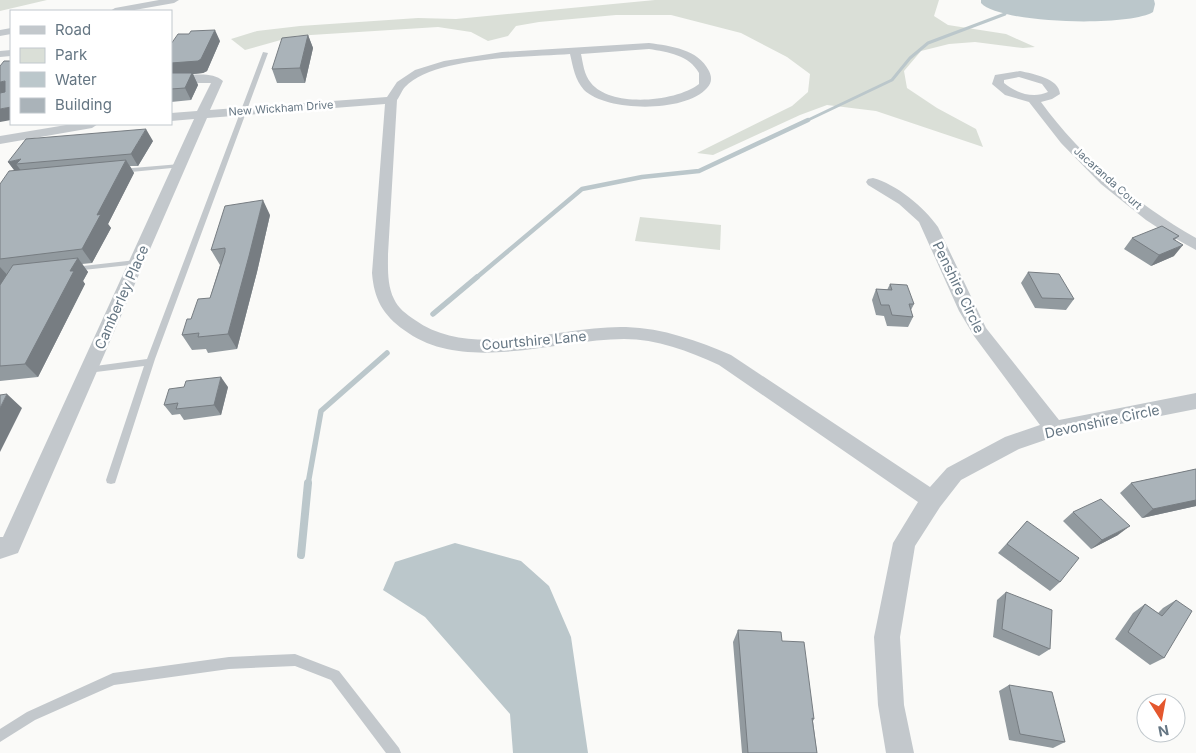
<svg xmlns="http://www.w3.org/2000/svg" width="1196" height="753" font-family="Inter,sans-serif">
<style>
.green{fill:#dadfd7}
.water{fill:#bbc7cb}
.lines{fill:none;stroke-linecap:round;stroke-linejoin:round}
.stream-far3{stroke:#bbc7cb;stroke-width:3}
.stream-far2{stroke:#bbc7cb;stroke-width:4.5}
.stream-far1{stroke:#bbc7cb;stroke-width:5.5}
.stream{stroke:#bbc7cb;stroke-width:8}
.service{fill:#c3c8cc;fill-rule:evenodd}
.minor{fill:#c3c8cc;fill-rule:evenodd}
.wall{fill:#929a9f}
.shaded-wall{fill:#777d82}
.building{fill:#aab3b9;stroke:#777d82}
.labels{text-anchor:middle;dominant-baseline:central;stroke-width:5;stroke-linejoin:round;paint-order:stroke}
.far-street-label{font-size:11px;fill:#657683;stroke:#fff}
.street-label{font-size:14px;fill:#657683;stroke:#fff}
</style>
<rect width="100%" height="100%" fill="#fafaf8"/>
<path class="green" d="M0 0H47L0 11Z
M655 0H939L934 16 948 25 1006 34 1035 47 1023 48 975 42 949 44 921 51 904 71 907 88 937 108 976 129 983 147 876 111 827 105 800 115 713 155 697 153 792 106 808 92 810 74 787 57 741 33 671 15H616L539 22 516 26 508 36 488 41 471 32 438 27 295 36 245 50 231 39 257 31 300 26 418 18 456 19Z
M640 217 721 225 720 250 635 241Z"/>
<path class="water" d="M981 0H1154L1155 4 1153 12C1129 27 1000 24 981 3Z
M455 543 521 561 549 586 571 637 588 753H513L510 714 425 617 383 590 395 562Z"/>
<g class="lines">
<path class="stream-far3" d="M806 121 892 80 910 58 928 43 1005 14"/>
<path class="stream-far2" d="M476 278 582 189 642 177 699 171 808 120"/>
<path class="stream-far1" d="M433 314 477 277
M308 484 321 411 387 353"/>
<path class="stream" d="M301 555 308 483"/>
<path class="service" d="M263 52 268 53 155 359 116 480 115 483 111 484 107 483 106 480 144 366 88 373 84 370 88 367 147 359Z
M180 164 182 165V167L121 173 118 171 121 169Z
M136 260 140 262 139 264 74 271 70 269 74 267Z
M295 654 339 671 399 748 401 753H386L331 680 295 666 229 669 114 685 35 720 0 742V729L27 712 113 673 229 657Z"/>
<path class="minor" d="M159 0H179L174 3 129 11H110L115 8Z
M11 28V34L0 36V30Z
M649 43C671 46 698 49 709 71 712 77 712 83 707 88 685 113 607 112 584 90 575 80 573 67 570 54 530 57 434 56 405 87 402 90 400 96 397 100L388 254C388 268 387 285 394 299 398 308 406 314 415 320 472 361 561 325 626 327 663 328 698 341 731 355L930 487 947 468 1005 437 1040 425 974 336 959 311 919 222 899 204 868 185 866 182 868 179 873 178C896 184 924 207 938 227L986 328 1059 420 1196 393V409L1054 437 1019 449 961 480 940 507 915 546 900 637 904 705 914 753H886L878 705 874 637 893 543 918 502 719 365C688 351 657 339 624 339 556 339 464 375 404 330 383 315 374 299 372 273L385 104 207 118 18 553 0 559V537H3L194 119 171 121V113L197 111 211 83H171V77C186 76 211 70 223 81L210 110 387 97 397 82 415 70 444 61 502 52ZM649 49C668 52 689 55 699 73V84C676 102 611 108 591 83 584 75 583 63 581 54Z
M11 50V56L0 57V51Z
M1020 71C1033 74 1059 78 1060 94L1052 99 1041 102C1082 158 1136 204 1196 238V250L1169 235 1146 220 1101 184 1061 143 1029 102 1005 95 992 84 995 75ZM1019 77 1042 84 1048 92C1033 99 1016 93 1004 83V80Z
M72 124H98L92 128 0 144V136Z"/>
</g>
<path class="wall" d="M308 35 313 48 305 83H277L272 69Z
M220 41 207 71 203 73 193 74 198 85 191 100 171 102V44Z
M153 141 138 166H130L134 173 108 224 111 228 92 263 82 264 88 272 83 281 85 284 38 377 0 381V184L15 171 8 162Z
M270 215 257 272 237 349 208 353 206 349 192 350 182 335 191 319 210 298 220 265 211 250Z
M1179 236 1175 240 1174 256 1151 266 1124 249 1132 238Z
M1028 272 1074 299 1066 310 1035 308 1021 283Z
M890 284 914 304 911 310 913 317 908 327 887 326 884 316 876 315 872 300 876 289 887 290Z
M228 387 221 415 184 420 180 414 172 415 164 405Z
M1196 469V506L1142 518 1120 493 1131 483Z
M1073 512 1118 535 1091 549 1063 521Z
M1027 521 1060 582 1050 591 998 553Z
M1006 592 1050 649 1039 656 993 637 997 600Z
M1176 600 1164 658 1150 665 1115 639 1133 613 1145 604 1158 613 1163 608Z
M738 630 782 641 814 719 813 721 817 753H742L733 642Z
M1009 685 1065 742 1053 748 1009 740 999 691Z"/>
<path class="shaded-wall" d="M215 30 220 41 207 71 203 73 193 74 198 85 191 100 185 88 171 76V63Z
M308 35 313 48 305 83 300 68Z
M5 81 11 91 0 95V82Z
M11 107V120L0 122V109Z
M146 129 153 141 138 166 131 154Z
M21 159 16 164 22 172 17 174 8 162Z
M126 160 134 173 108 224 111 228 92 263 82 249 97 215Z
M263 200 270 215 257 272 237 349 228 334Z
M1183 245 1174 256 1151 266 1159 255Z
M78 258 88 272 83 281 85 284 38 377 25 364 70 271Z
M0 267 12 280 0 299Z
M221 377 228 387 221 415 214 405Z
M7 394 22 408 0 452V408Z
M1196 500V506L1142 518 1153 509Z
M1130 526 1118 535 1091 549 1102 540Z"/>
<path class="building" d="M215 30 201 59 198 61 171 63V44L178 34H189L191 31Z
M308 35 300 68 272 69 282 38Z
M4 61H11V107L0 109V93L5 92V81L0 82V66Z
M171 73H192L185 88 171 89Z
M146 129 131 154 16 164 21 159 8 162 26 139Z
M126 160 97 215 101 214 82 249 0 259V184L9 171Z
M263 200 249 256 228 334 198 337 199 333 182 335 187 319H191L198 299 210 298 225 252V248L211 250 225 206Z
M1162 226 1179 236 1173 239 1183 245 1159 255 1132 238Z
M78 258 70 271H74L25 364 0 366V285L13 265Z
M1028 272 1059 274 1074 299 1042 298Z
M890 284 907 285 914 304H909L913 317 892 315 889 305H881L876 289 892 290Z
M221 377 214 405 176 409 178 403 164 405 169 389 184 387 186 381Z
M7 394 0 408V395Z
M1196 469V500L1153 509 1131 483Z
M1101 499 1130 526 1102 540 1073 512Z
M1027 521 1079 558 1060 582 1007 544Z
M1006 592 1052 610 1050 649 1002 629Z
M1176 600 1192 611 1164 658 1128 632 1145 604 1162 616Z
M738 630 781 632 782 641 804 642 814 719 812 718 817 753H748Z
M1009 685 1052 692 1065 742 1020 734Z"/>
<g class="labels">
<g class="far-street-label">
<text transform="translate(281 108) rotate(-4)">New Wickham Drive</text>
<text transform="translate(1108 178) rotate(42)">Jacaranda Court</text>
</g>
<g class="street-label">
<text transform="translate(959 287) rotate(64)">Penshire Circle</text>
<text transform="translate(121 297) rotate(-66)">Camberley Place</text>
<text transform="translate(534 340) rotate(-5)">Courtshire Lane</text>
<text transform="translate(1102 421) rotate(-12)">Devonshire Circle</text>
</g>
</g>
<rect x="10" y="10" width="162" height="115" fill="#ffffff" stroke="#c1c8cd"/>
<rect x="20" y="26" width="25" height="8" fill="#c3c8cc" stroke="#c1c8cd"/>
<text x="55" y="35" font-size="15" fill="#657683">Road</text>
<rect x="20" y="48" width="25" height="15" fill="#dadfd7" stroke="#c1c8cd"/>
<text x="55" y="60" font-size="15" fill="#657683">Park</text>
<rect x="20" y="72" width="25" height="15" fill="#bbc7cb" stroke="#c1c8cd"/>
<text x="55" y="85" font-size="15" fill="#657683">Water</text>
<rect x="20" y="98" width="25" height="15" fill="#aab3b9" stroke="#c1c8cd"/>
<text x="55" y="110" font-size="15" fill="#657683">Building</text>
<g transform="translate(1161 718) rotate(169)"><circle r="24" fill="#ffffff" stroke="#c1c8cd"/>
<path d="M0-4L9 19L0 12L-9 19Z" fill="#e4572e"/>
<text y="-8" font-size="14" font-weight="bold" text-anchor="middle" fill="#657683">N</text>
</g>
</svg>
